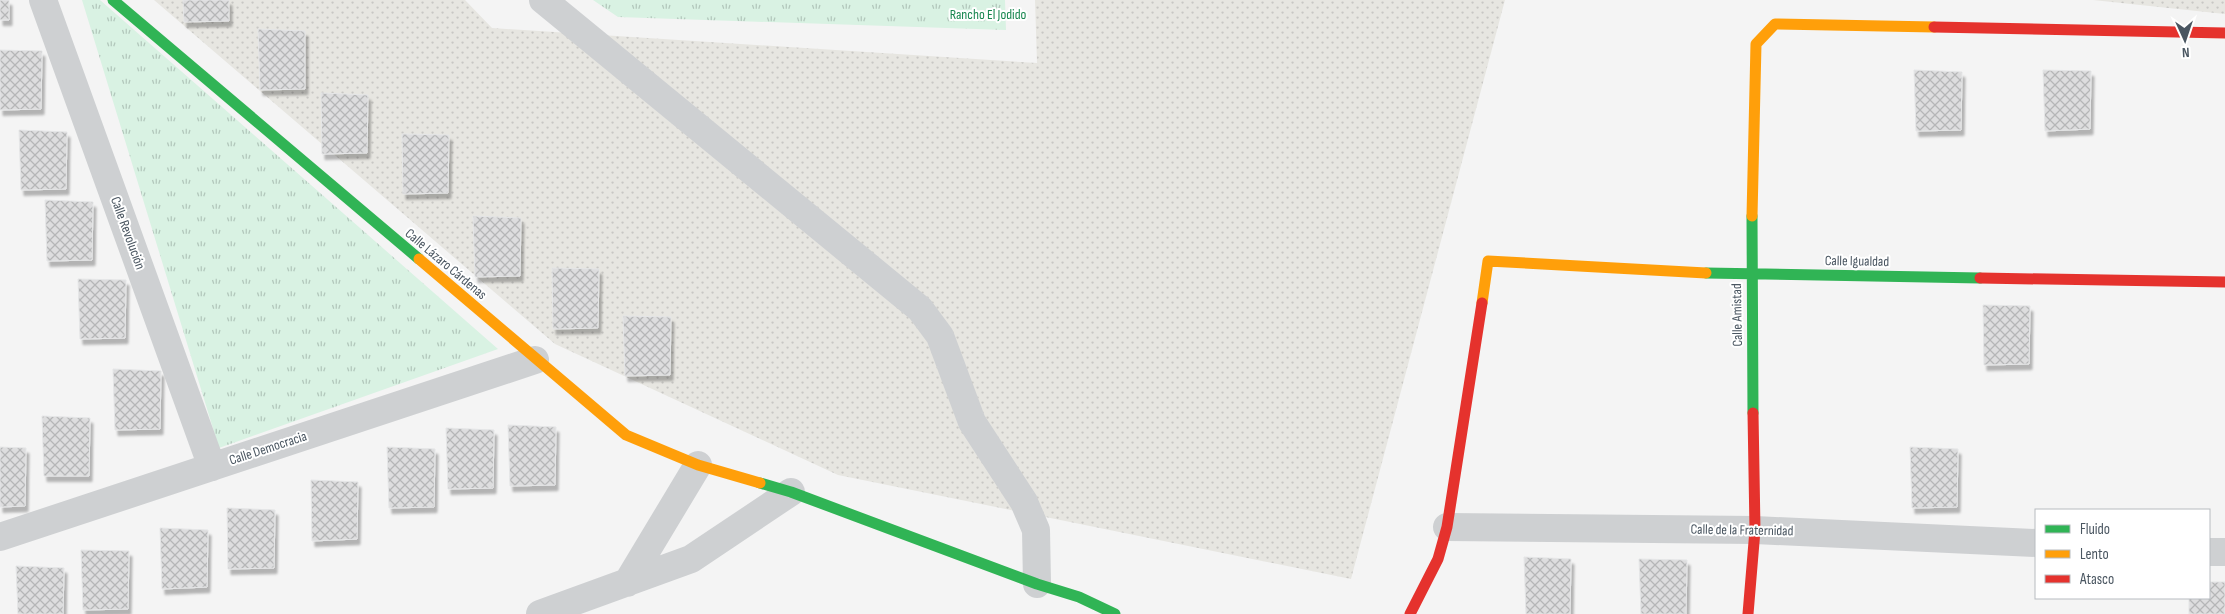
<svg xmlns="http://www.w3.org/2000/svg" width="2225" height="614" font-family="'Sofia Sans Condensed',sans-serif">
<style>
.sand{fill:url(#sand-dots)}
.park{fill:url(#park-tufts)}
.building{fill:url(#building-cross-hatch);stroke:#e5e6e7;filter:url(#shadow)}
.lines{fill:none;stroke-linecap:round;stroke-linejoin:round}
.street{stroke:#ced0d2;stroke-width:28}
.fast{stroke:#30b455;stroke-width:11}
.slow{stroke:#ff9f0a;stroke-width:11}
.jam{stroke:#e5322d;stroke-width:11}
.labels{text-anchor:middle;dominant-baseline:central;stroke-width:4;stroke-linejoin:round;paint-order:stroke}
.park-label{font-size:14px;fill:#17864f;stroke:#fff}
.street-label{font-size:14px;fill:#4a5661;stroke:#fff}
</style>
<defs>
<pattern id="sand-dots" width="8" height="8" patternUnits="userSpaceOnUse" patternTransform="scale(1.25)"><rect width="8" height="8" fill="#e7e6e1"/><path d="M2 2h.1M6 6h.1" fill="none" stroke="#c8c7c4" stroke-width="1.8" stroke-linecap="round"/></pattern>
<pattern id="park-tufts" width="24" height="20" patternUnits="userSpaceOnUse" patternTransform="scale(1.25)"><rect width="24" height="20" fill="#d9f2e3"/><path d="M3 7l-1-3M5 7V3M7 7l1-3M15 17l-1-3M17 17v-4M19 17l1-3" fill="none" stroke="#b2c7bb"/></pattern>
<pattern id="building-cross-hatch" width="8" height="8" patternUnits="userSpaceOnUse" patternTransform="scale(1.25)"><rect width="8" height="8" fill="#ddddde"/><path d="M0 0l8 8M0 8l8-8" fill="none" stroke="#b5b6b7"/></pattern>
<filter id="shadow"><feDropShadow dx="3" dy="5.5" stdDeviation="1" flood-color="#0004"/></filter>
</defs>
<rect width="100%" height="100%" fill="#f4f4f4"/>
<path class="sand" d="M154 0H465L492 28 1037 63 1035 0H1505L1351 579 838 475 555 344Z
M2093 0H2225V14Z"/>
<path class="park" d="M82 0H100L498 349 219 448Z
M593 0H1005L1006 30 618 17Z"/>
<path class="building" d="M0 0H9V20H0Z
M183 0H229V21L184 22Z
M258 29 305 31V89L260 90Z
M0 50 42 51 41 109 0 110Z
M1914 70 1962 72 1961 130 1916 131Z
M2043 70 2091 71 2090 129 2045 131Z
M321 93 368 95 367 153 322 154Z
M19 130 67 132 66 189 21 190Z
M402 134 449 135 448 193 403 194Z
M45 200 93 202 92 260 47 261Z
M473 216 521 218 520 276 475 277Z
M552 268 599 269 598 328 553 329Z
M78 279 126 280 125 338 80 339Z
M1983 305 2030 306 2029 364 1984 365Z
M623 316 671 317 670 375 625 376Z
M113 369 161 371 160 429 115 430Z
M42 416 90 418 89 476H44Z
M508 425 556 427 555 485 510 486Z
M446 428 494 430 493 488 448 489Z
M0 447 26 448 25 506 0 507Z
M387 447 435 449 434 507 389 508Z
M1910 447 1958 449 1957 507 1912 508Z
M311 480 358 482 357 539 312 541Z
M227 508 275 510 274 568 228 569Z
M160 528 208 530 207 587 162 589Z
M81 550 129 551 128 609 83 610Z
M1524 557 1571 559 1570 614H1526Z
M1639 559 1687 560 1686 614H1641Z
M16 566 64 568 63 614H18Z
M2209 582H2225V614H2189V598H2209Z"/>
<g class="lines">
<path class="street" d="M43 0 212 467
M543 0 920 309 940 336 972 422 1024 502 1036 530 1037 584
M1447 527 1755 530 2036 543
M0 537 535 360
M2209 552H2225
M627 583 698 465
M540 614 691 559 791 492"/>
<path class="fast" d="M113 0 419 259
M1752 216 1753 413
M1706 273 1980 278
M760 483 791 492 1037 584 1079 597 1115 614"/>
<path class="slow" d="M1752 216 1756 44 1775 24 1934 27
M419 259 626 435 698 465 760 483
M1482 303 1488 261 1706 273"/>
<path class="jam" d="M1934 27 2225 33
M1980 278 2225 282
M1410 614 1438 559 1447 527 1482 303
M1748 614 1755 530 1753 413"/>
</g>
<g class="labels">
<g class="park-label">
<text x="988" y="14">Rancho El Jodido</text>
</g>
<g class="street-label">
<text transform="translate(128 233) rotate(70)">Calle Revolución</text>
<text transform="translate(1857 261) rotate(1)">Calle Igualdad</text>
<text transform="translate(446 264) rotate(40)">Calle Lázaro Cárdenas</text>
<text transform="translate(1737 315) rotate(-91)">Calle Amistad</text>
<text transform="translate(268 448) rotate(-18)">Calle Democracia</text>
<text transform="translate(1742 530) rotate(1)">Calle de la Fraternidad</text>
</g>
</g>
<rect x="2035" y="509" width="175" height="90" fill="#ffffff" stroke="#b7bbc0"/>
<rect x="2045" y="525" width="25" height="8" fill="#30b455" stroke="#b7bbc0"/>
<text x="2080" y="534" font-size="15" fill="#4a5661">Fluido</text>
<rect x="2045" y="550" width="25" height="8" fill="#ff9f0a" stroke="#b7bbc0"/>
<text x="2080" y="559" font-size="15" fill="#4a5661">Lento</text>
<rect x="2045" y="575" width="25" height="8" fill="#e5322d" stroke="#b7bbc0"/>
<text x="2080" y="584" font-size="15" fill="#4a5661">Atasco</text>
<g transform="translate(2185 40) rotate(177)" stroke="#ffffff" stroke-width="4" paint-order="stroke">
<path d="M0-4L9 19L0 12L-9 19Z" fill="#4a5661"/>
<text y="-8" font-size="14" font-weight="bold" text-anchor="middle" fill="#4a5661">N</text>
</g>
</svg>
